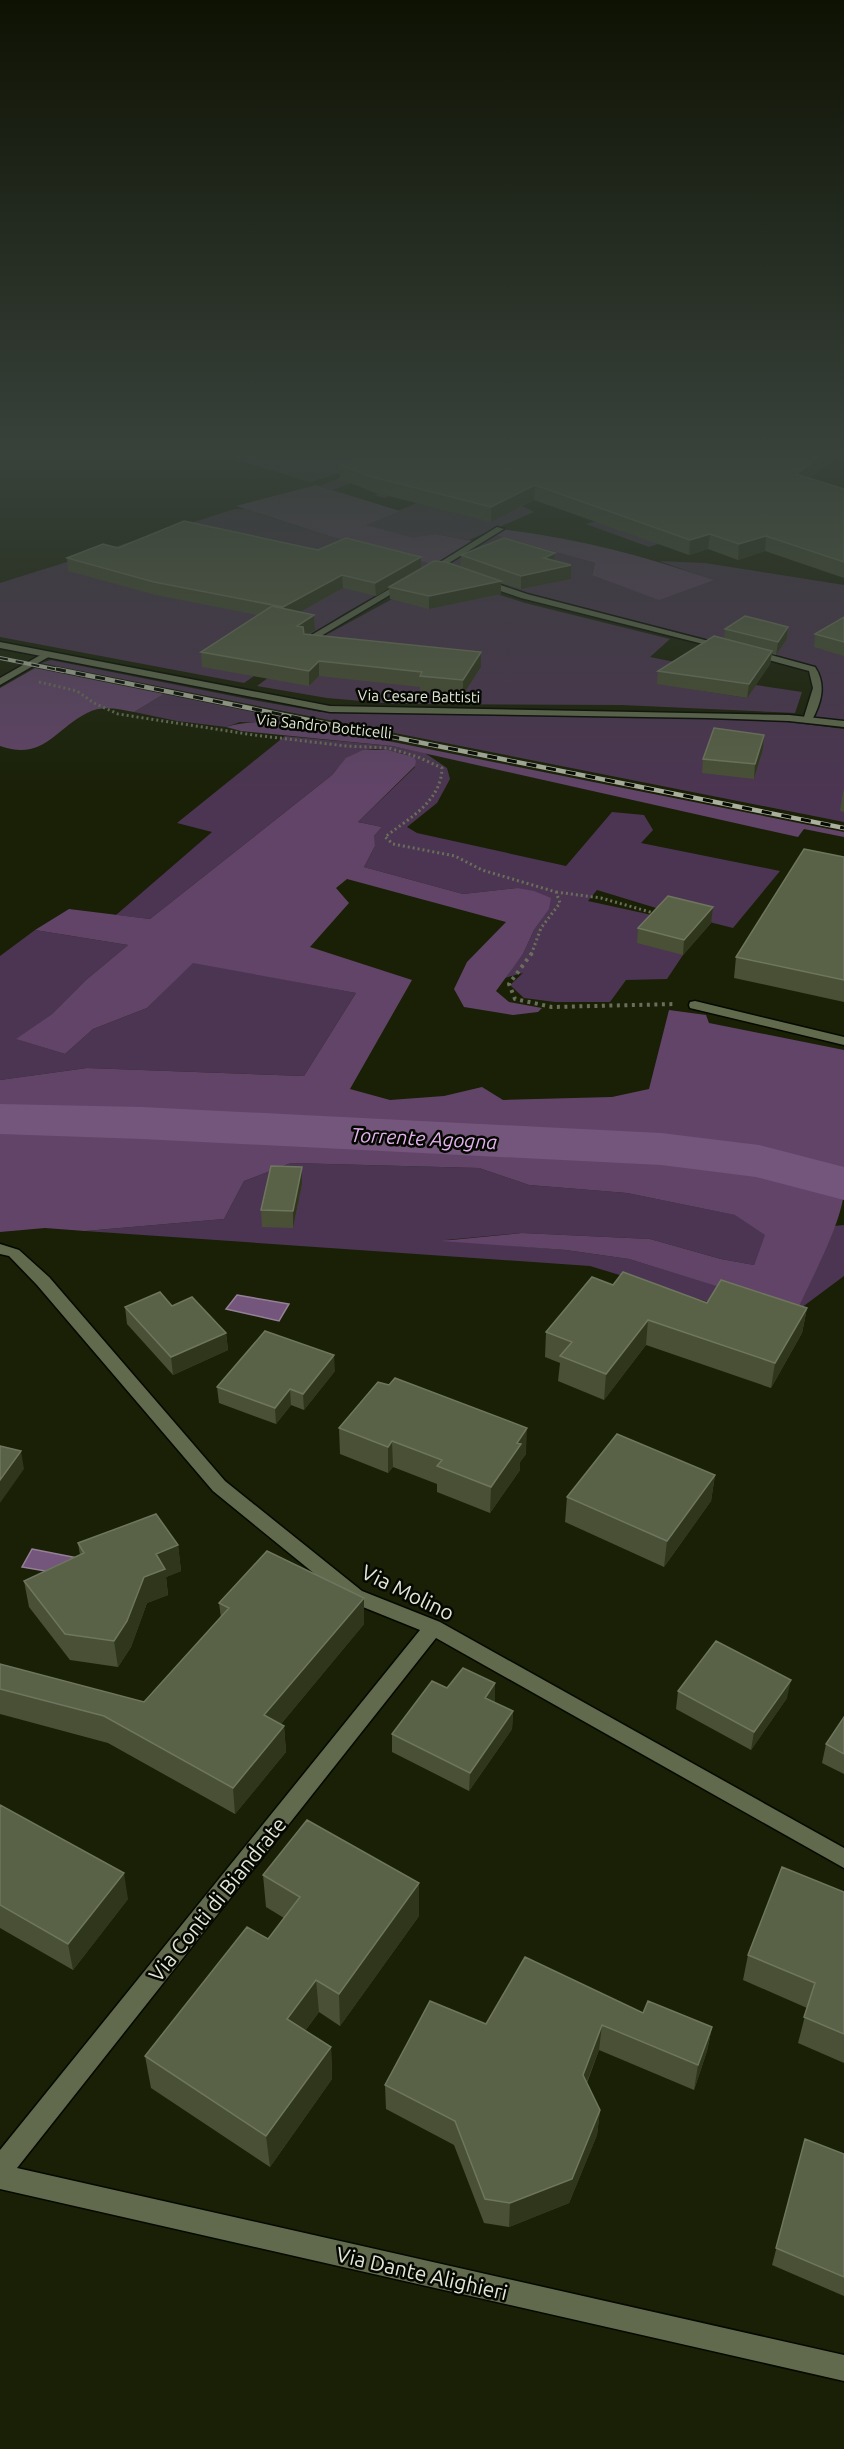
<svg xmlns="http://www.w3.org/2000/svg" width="844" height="2449" font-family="Ubuntu,sans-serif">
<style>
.green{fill:#4c3552}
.forest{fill:#624469}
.water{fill:#74557b;stroke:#958197;stroke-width:1.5}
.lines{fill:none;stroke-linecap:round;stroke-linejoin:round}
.river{fill:#74557b;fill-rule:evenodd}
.minor-casing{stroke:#050900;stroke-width:3}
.tertiary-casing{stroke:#050900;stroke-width:3}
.path-far1{stroke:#696f59;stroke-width:3;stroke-dasharray:2 3;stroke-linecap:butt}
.path{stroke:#696f59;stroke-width:4;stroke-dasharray:3 4.5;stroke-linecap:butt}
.minor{fill:#616a4d;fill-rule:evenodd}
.tertiary{fill:#616a4d;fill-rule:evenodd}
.rail-far1-casing{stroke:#aab09d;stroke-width:4}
.rail-casing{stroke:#aab09d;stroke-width:4.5}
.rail-far1{stroke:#060802;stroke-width:2;stroke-dasharray:8;stroke-linecap:butt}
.rail{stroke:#060802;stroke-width:3;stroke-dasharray:10;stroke-linecap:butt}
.wall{fill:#495036}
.shaded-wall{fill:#2f361c}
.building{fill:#596147;stroke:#6e765e;stroke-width:1.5}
.labels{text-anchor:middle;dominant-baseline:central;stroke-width:5;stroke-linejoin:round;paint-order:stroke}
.far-street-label{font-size:15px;fill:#e2e8d7;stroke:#060802}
.water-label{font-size:20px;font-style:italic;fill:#e2b1ee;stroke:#060802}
.near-street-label{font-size:21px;fill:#e2e8d7;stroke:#060802}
</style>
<rect width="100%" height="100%" fill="#192006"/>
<path class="green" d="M214 453H375L372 463 310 482Z
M356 472 489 489 534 512 469 540 435 534 413 539 365 525 431 497 404 490 384 498 374 495 394 488 363 479 332 490 320 486Z
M235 509H245L332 537 431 564 340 616 244 683 0 637V583Z
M617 515 658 544 649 547 586 524Z
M491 534 595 563 592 574 713 580 659 561 705 563 844 585V724L808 720 820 685 812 669 524 596 438 566Z
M443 577 525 603 670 639 650 657 700 667 697 690 747 698 756 685 802 692 795 713 622 705 396 704 327 698 257 686 326 635 431 578Z
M51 660 253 700 321 712 730 719 788 722 844 729V822L41 663Z
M164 694 293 720 267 723 240 722 226 727 177 721 134 712Z
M285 736 392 746 425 753 447 768 450 779 437 803 407 827 417 833 566 866 612 812 644 815 653 830 641 843 780 871 733 928 666 911 597 890 588 901 661 917 683 955 667 979 626 980 610 1002H555L524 998 510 985 523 973 504 978 523 954 534 930 547 911 517 888 463 894 364 867 375 846 373 837 382 827 358 822 415 767 414 757C376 746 358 743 332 775L150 919 116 915 212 832 177 823Z
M35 930 128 945 86 980 52 1014 17 1039 65 1054 93 1029 147 1008 193 962 356 993 304 1076 87 1068 0 1080V956Z
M291 1163 479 1168 529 1185 627 1193 736 1215 766 1234 754 1265 721 1259 650 1239 522 1233 446 1240 566 1250 629 1259 797 1310 834 1226 844 1225V1276L797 1311 718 1305 590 1266 85 1231 224 1219 244 1181Z"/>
<path class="forest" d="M316 485 400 511 366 525 413 538 435 534 478 542 438 566 332 537 236 506Z
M500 529C573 537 645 556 714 580L659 600 592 575 595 563 491 534Z
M35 668 164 694 134 712C118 709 102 705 87 713 54 730 43 761 0 746V688Z
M293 720 328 729 844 832V837L804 829 798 837 392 746 241 731 226 727C247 720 271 723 293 720Z
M363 750H388L414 757 416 761 415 766 358 822 382 827 374 836 375 846 364 867 463 894 517 888 534 891 551 898 549 909 534 930 523 954 496 991 509 1002 542 1008 538 1012 513 1015 464 1007 454 989 467 962 506 922 347 879 336 888 349 903 310 947 412 980 350 1089 390 1100 444 1096 482 1087 503 1100 612 1097 649 1089 669 1010 706 1015 709 1023 844 1050V1180L759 1159 662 1147 141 1121 0 1117V1080L87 1068 304 1076 356 993 193 963 147 1008 93 1029 65 1054 16 1039 52 1014 86 980 128 945 35 930 69 909 150 919 332 775 346 758Z
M0 1123 661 1152 757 1165 844 1188C844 1220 811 1279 797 1311L629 1259 566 1250 441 1241 522 1233 650 1239 721 1259 754 1265 765 1235 735 1215 627 1193 529 1185 479 1168 291 1163 244 1181 224 1219 85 1231 45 1228 0 1232Z"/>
<path class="water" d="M237 1295 289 1304 279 1321 226 1309Z
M32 1549 83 1559 74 1576 22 1567Z"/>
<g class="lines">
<path class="river" d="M0 1104 142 1107 661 1133 759 1145 844 1167V1200L756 1177 661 1165 142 1139 0 1134Z"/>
<g class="minor-casing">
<path id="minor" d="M497 527 504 529 431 574 424 572Z
M480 580H486L527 594 728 646 723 649 521 598 480 584Z
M403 581 410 583 316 639 308 637Z
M753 650 815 667C827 685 821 704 811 722L803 720 813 688 809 671 750 655V651Z
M44 653 52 655 0 685V678Z
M695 1001 844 1037V1045L690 1008 689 1005 690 1002Z
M0 1244 19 1250 49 1277 225 1481 362 1591 440 1622 844 1848V1868L436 1638 17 2168 844 2355V2381L0 2189V2150L420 1630 348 1601 213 1491 37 1285 9 1256 0 1254Z"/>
</g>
<g class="tertiary-casing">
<path id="tertiary" d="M0 642 330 706 789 715 844 721V727L789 721 708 718 330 712 0 648Z"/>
</g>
<path class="path-far1" d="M39 682 77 691 94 703 118 714 254 735 346 746 389 748 418 757 442 768C441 802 409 818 385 837L393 844 455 856 482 870 556 892 560 903 541 928 531 955
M556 892 601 898 657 914"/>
<path class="path" d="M532 953 509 984 515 999 552 1007 676 1004"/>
<use href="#minor" class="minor"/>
<use href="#tertiary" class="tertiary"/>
<g class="rail-far1-casing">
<path id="rail-far1" d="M0 658 64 671"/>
</g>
<g class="rail-casing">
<path id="rail" d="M56 669 844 828"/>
</g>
<use href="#rail-far1" class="rail-far1"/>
<use href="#rail" class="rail"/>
</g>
<path class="wall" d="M340 465 809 478 844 489V578L765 551 738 560 708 549 689 555 534 500 491 522 373 492 340 479Z
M118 548 318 550 421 569 460 567 461 555 554 561 571 565V579L521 589 501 583V594L429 609 390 599 389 588 376 596 343 588 300 612 314 615 315 630 307 635 481 667 463 695 420 691V687L319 676 309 686 202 667 201 652 257 615 156 595 68 571 67 558Z
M844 617V656L814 647 815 634Z
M788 627 787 639 776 655 772 654 770 664 747 698 657 684 658 671 724 639 725 629Z
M764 735 763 749 754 779 702 773 703 759Z
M844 789V812L840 811 843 792Z
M844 857V1002L734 978 736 957Z
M711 923 683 955 637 943 638 928Z
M302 1184 293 1228 262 1227 261 1210Z
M613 1285 707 1303 807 1308 802 1333 771 1388 646 1345 604 1400 558 1381 560 1363 545 1357 546 1332Z
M172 1306 226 1333 228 1350 173 1375 127 1324 125 1307Z
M335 1371 304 1410 291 1405 276 1424 219 1403 217 1387Z
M339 1428 526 1454 520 1462V1470L490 1513 437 1492V1484L393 1467 388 1473 340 1454Z
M715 1475 711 1501 664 1567 565 1522 567 1497Z
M78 1543 178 1545 181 1571 166 1577 168 1595 147 1603 131 1647 118 1667 70 1660 29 1607 24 1581 80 1555Z
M364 1598V1624L281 1724 284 1726 286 1752 235 1814 108 1743 0 1714V1664L144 1702 221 1618 219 1603Z
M447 1688 495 1701 494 1702 513 1711 512 1729 469 1791 392 1752V1734Z
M678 1691 787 1698 751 1750 676 1709Z
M844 1717V1774L822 1763 826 1744Z
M0 1805 128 1899 73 1970 0 1928Z
M263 1875 419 1883V1916L340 2026 319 2012 305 2031 331 2047 332 2079 270 2167 151 2088 145 2056 268 1939 284 1918 266 1907Z
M844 1892V2063L798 2043 807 2008 743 1980 748 1955Z
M643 2013 712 2027 707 2051 694 2090 599 2050 587 2083 600 2110 597 2135 569 2203 509 2227 484 2223 454 2145 386 2109 385 2085 486 2024Z
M805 2139 844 2154V2296L772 2265Z"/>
<path class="shaded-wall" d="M826 453H844L794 489 796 474Z
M535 485 534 500 491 522V507Z
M710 534 708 549 689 555 690 540Z
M766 536 765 551 738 560 739 544Z
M555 553 554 566 571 565V579L521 589V576L544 558Z
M421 557V570L389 587V588L376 596 375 583Z
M342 575 343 588 284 621 283 607Z
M501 581V594L429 609V596Z
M314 615 315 630 297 641V626Z
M788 627 787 639 776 655 778 642Z
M772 651 770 664 747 698 749 684Z
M481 652V667L463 695V680Z
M319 661V676L309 686V671Z
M764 735 763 749 754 779 755 764Z
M713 907 711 923 683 955 684 940Z
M302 1167V1184L293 1228V1211Z
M807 1308 802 1333 771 1388 775 1363Z
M648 1320 646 1345 604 1400 606 1374Z
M226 1333 228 1350 173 1375 171 1357Z
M334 1355 335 1371 304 1410 303 1394Z
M290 1389 291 1405 276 1424 275 1408Z
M527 1428 526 1454 520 1462V1470L490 1513 491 1487 517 1443Z
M392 1441 393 1467 388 1473V1447Z
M21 1451 24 1469 0 1503V1480Z
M715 1475 711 1501 664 1567 667 1541Z
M178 1545 181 1571 166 1577 168 1595 147 1603 131 1647 118 1667 114 1641 144 1577 156 1554Z
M364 1598V1624L266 1742 264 1715Z
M791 1680 787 1698 751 1750 754 1732Z
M495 1683V1701L485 1716V1698Z
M513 1711 512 1729 469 1791 470 1773Z
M284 1726 286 1752 235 1814 233 1788Z
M124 1873 128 1899 73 1970 68 1944Z
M419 1883V1916L340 2026 339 1994Z
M316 1980 319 2012 290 2051 287 2019Z
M602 2025 599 2050 580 2099 583 2075Z
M712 2027 707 2051 694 2090 698 2065Z
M331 2047 332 2079 270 2167 266 2136Z
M600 2110 597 2135 569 2203 509 2227 510 2203Z"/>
<path class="building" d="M371 453H826L796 474 844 489V562L766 536 739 544 710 534 690 540 535 485 491 507 373 477 340 465Z
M184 521 318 550 346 538 421 557 375 583 342 575 283 607 154 582 67 558 103 544 118 548Z
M504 538 555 553 544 558 571 565 521 576 461 555Z
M434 561 446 562 501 581 429 596 389 587Z
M272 606 314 615 297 626 303 627 304 634 481 652 463 680 420 676 422 672 319 661 309 671 201 652Z
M745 616 788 627 778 642 725 629Z
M844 617V642L815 634Z
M714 636 772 651 749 684 658 671Z
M714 728 764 735 755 764 703 759Z
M804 849 844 857V980L736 957Z
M668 896 713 907 684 940 638 928Z
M271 1166 302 1167 293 1211 261 1210Z
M623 1272 707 1303 721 1280 807 1308 775 1363 648 1320 606 1374 560 1356 572 1342 546 1332 592 1277 613 1285Z
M160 1292 172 1306 192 1297 226 1333 171 1357 125 1307Z
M265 1331 334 1355 303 1394 290 1389 275 1408 217 1387Z
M395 1378 527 1428 517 1443 521 1444 491 1487 437 1466 442 1460 392 1441 388 1447 339 1428 378 1382 389 1385Z
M617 1434 715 1475 667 1541 567 1497Z
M0 1446 21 1451 0 1480Z
M156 1514 178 1545 156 1554 165 1569 144 1577 127 1621 114 1641 65 1634 24 1581 84 1553 78 1543Z
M267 1551 364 1598 264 1715 284 1726 233 1788 104 1716 0 1689V1664L144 1702 229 1608 219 1603Z
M716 1641 791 1680 754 1732 678 1691Z
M463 1668 495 1683 485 1698 513 1711 470 1773 392 1734 432 1681 447 1688Z
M844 1717V1754L826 1744Z
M0 1805 124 1873 68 1944 0 1905Z
M307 1820 419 1883 339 1994 316 1980 287 2019 331 2047 266 2136 145 2056 247 1927 268 1939 300 1897 263 1875Z
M782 1867 844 1892V2034L804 2017 815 1983 748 1955Z
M525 1957 643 2013 648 2001 712 2027 698 2065 602 2025 583 2075 600 2110 572 2179 510 2203 485 2199 455 2121 385 2085 430 2001 486 2024Z
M805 2139 844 2154V2277L776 2248Z"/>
<linearGradient id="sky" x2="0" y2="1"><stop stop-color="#0e1203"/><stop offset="0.57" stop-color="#38423b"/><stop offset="1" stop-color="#38423b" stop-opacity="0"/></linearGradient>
<rect width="844" height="796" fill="url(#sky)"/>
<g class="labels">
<g class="far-street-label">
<text transform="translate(419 696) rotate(1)">Via Cesare Battisti</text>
<text transform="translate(324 726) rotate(6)">Via Sandro Botticelli</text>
</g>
<g class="water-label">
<text transform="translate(424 1138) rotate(3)">Torrente Agogna</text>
</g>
<g class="near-street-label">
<text transform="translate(408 1592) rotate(26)">Via Molino</text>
<text transform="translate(217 1899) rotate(-51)">Via Conti di Biandrate</text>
<text transform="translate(422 2273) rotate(13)">Via Dante Alighieri</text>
</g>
</g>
</svg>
